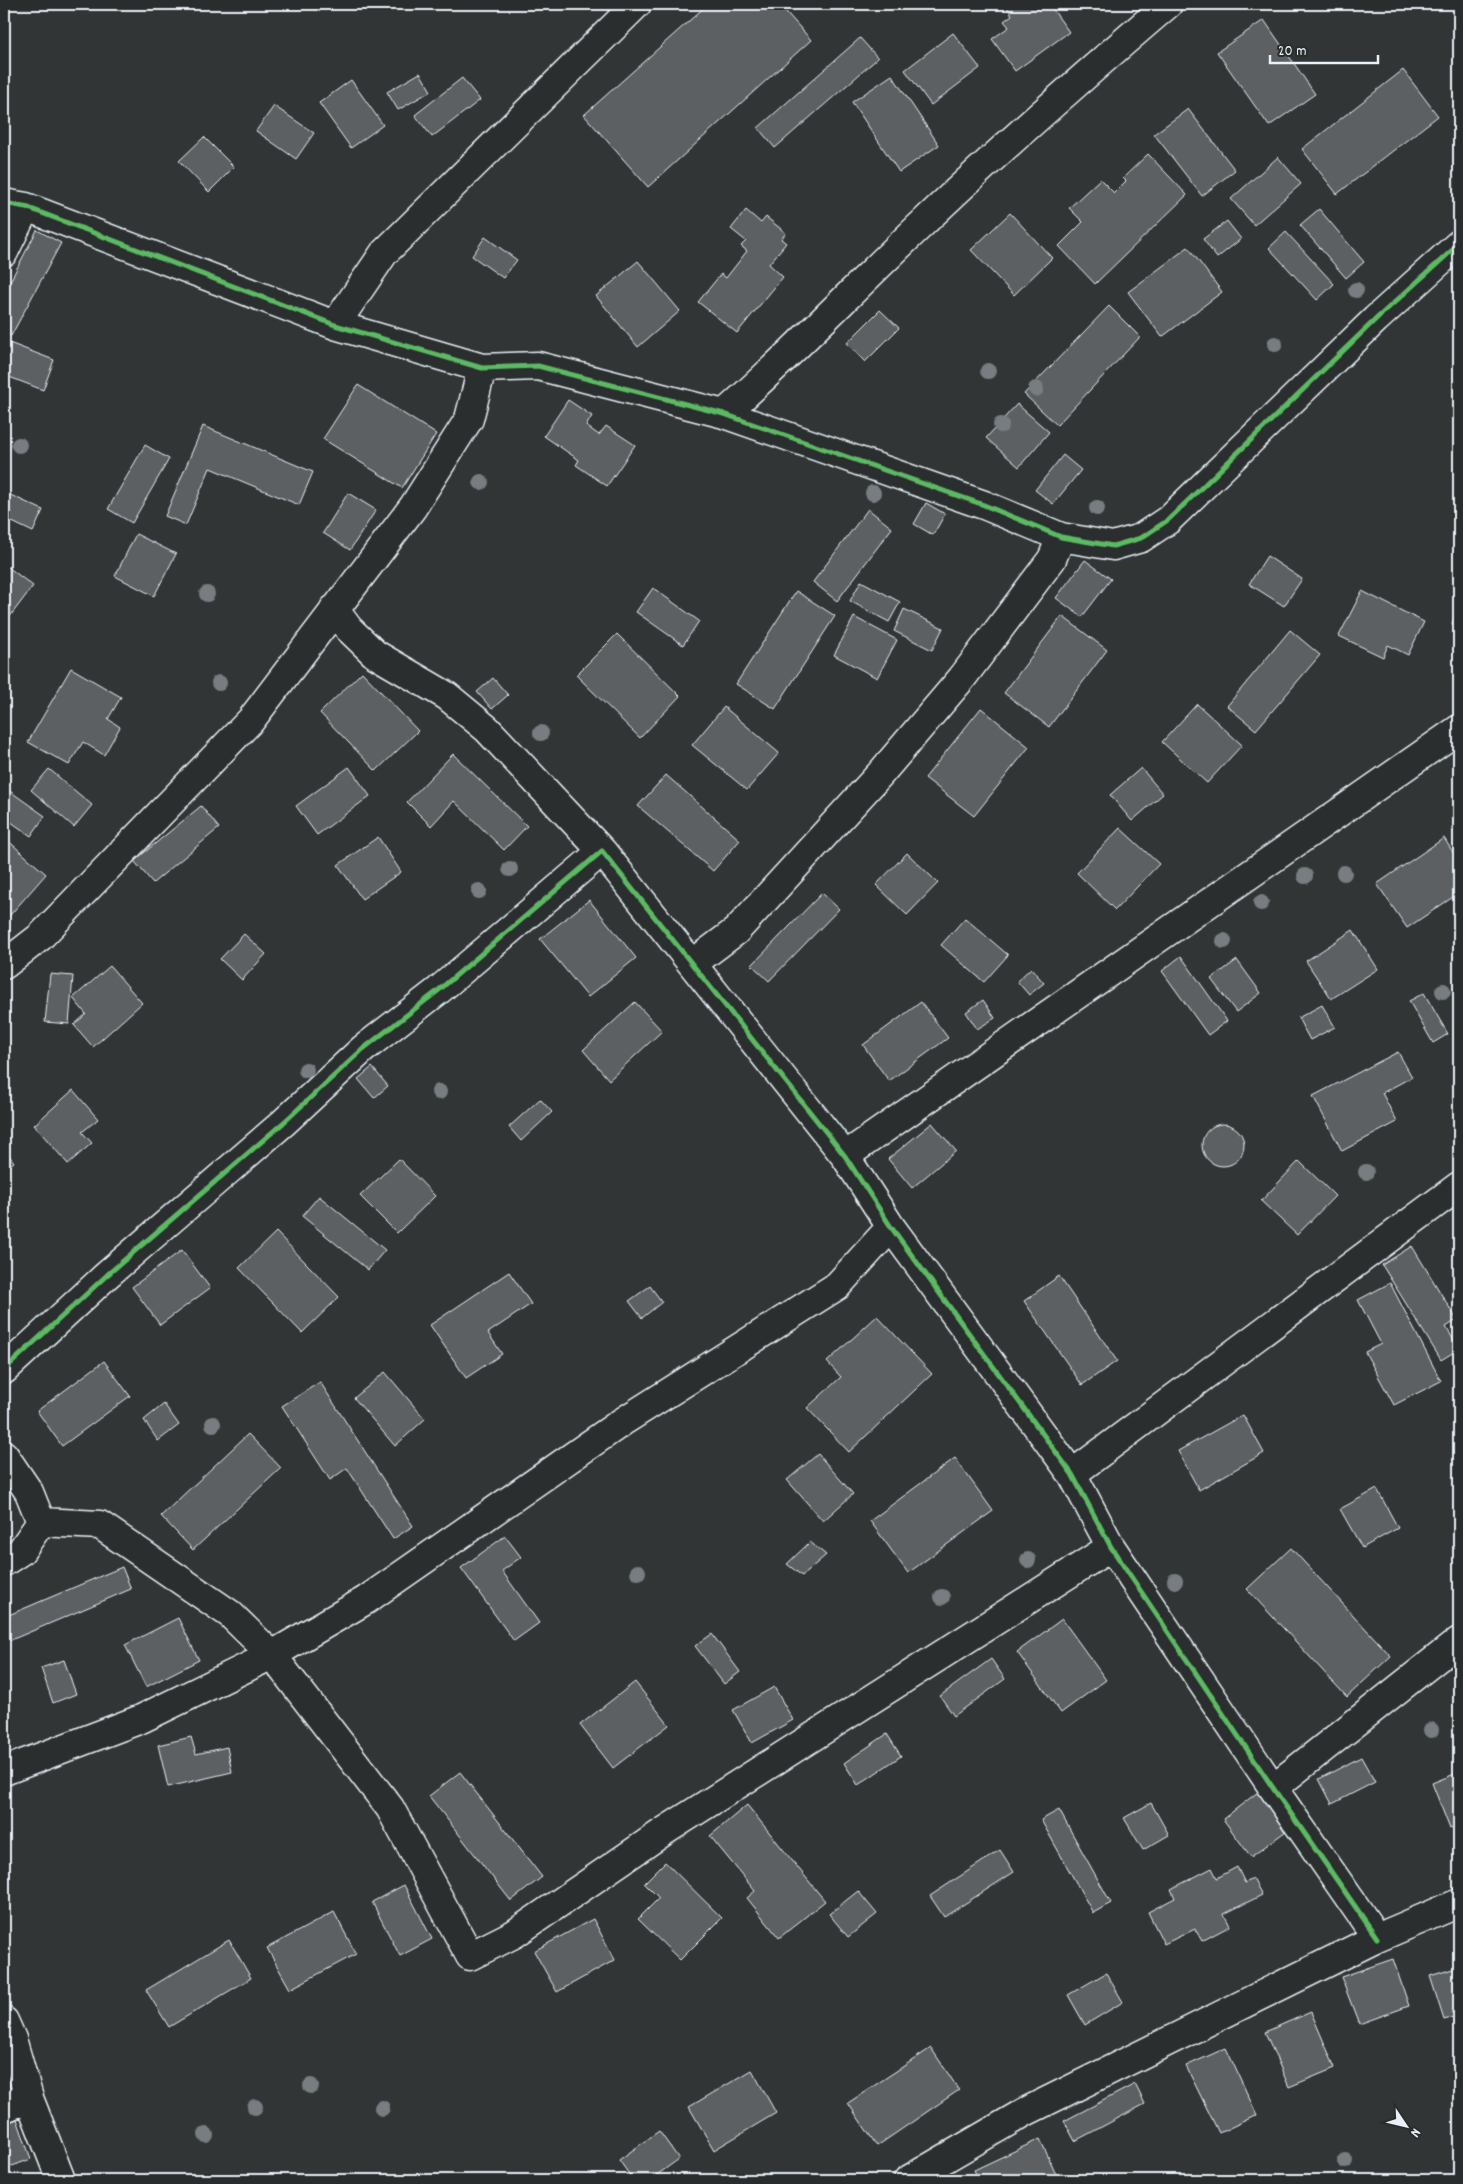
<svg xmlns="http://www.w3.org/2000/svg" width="1463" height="2184" font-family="Dekko,sans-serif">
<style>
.building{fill:#5c6063;stroke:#e8f1f8}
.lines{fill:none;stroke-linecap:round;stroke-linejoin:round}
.minor-casing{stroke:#e8f1f8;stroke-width:31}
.minor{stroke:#2a2d2e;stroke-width:28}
.cycleway-casing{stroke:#2a2d2e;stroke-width:8}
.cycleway{stroke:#5cba63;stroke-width:5}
.tree{fill:#777d80}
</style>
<rect width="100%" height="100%" fill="#323536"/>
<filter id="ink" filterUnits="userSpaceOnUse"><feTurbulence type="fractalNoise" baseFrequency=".02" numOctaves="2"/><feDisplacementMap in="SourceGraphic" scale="10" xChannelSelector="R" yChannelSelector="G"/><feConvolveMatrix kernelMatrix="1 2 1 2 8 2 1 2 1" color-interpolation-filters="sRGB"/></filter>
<g filter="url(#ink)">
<path class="building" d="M708 4H779L811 40 648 187 584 115Z
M1005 4H1049L1069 32 1015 71 992 39 1009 27 1004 21 1012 15Z
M1264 20 1315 94 1269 126 1217 52Z
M4 22 8 43 4 44Z
M953 33 980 68 931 105 905 70Z
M860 38 878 58 775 148 758 128Z
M1403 70 1438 116 1337 194 1302 149Z
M420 73 431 91 398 110 387 92Z
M892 75 939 145 899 172 852 102Z
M462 78 480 100 432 137 415 115Z
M351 80 383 125 351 148 319 103Z
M274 106 314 133 296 159 256 131Z
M1188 109 1235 170 1202 196 1154 134Z
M204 137 234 167 209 192 179 161Z
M1148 154 1187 195 1095 284 1059 246 1083 222 1069 208 1100 179 1114 193 1126 181 1123 178Z
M1278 157 1301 184 1254 225 1231 199Z
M1319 209 1364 262 1346 278 1300 225Z
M746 210 761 223 766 217 786 233 781 239 786 243 769 264 783 277 737 333 698 302 721 274 726 278 747 251 741 246 746 241 731 229Z
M1010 213 1052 258 1014 295 971 250Z
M1227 221 1241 239 1217 258 1203 239Z
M37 230 61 243 11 336 4 332V293Z
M1286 232 1334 284 1317 300 1269 248Z
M485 237 517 260 503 278 472 256Z
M1188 247 1222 292 1162 337 1128 292Z
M638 261 680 311 638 347 596 296Z
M1109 306 1140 337 1057 425 1024 394Z
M880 310 899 328 865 362 847 343Z
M4 341 54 360 43 390 4 375Z
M358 385 436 434 402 488 323 439Z
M568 400 592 416 586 426 599 435 606 426 635 445 607 486 576 465 579 460 544 436Z
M1017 404 1049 432 1019 467 986 438Z
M203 426 313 472 299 505 210 468 186 525 165 516Z
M145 445 169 459 132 523 108 509Z
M1063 455 1081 470 1053 504 1035 490Z
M6 493 43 510 33 532 4 518V498Z
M348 493 376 510 350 550 323 533Z
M926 503 945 514 933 535 914 524Z
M868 509 892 528 837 601 813 582Z
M136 534 176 554 154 596 115 576Z
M1267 556 1302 579 1284 606 1249 584Z
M1085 560 1111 579 1082 617 1056 598Z
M4 564 33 586 8 619 4 616Z
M861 581 900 602 889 622 850 601Z
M653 588 699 621 683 645 636 612Z
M796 591 835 616 775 709 736 684Z
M1362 591 1424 622 1408 655 1388 645 1383 657 1339 636Z
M1459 601V626L1452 624Z
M904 609 943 628 932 650 894 631Z
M1062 616 1107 650 1049 727 1004 693Z
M854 617 897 640 877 678 834 655Z
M1290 630 1320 655 1256 730 1227 706Z
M617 634 680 696 640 738 576 675Z
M71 668 121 697 108 719 120 727 104 755 83 742 69 765 28 742Z
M362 672 418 731 376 771 320 713Z
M493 678 508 695 492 709 477 692Z
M1197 704 1242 745 1207 783 1162 742Z
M724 707 779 753 747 790 692 745Z
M981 708 1029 747 974 816 925 778Z
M453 754 527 826 504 850 454 801 431 826 407 802Z
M349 767 370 796 317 835 296 806Z
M1141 768 1163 794 1132 821 1110 795Z
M49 769 92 805 74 827 31 790Z
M666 775 740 840 713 871 638 806Z
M4 787 45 816 31 836 4 817Z
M201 806 219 828 153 883 134 861Z
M1120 828 1159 864 1115 910 1077 873Z
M378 837 401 872 362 899 338 865Z
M5 838 46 874 4 922V840Z
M1444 838 1459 862V893L1407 928 1377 884Z
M907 853 938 883 907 915 876 885Z
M822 893 839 909 769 981 752 965Z
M589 900 636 958 588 997 540 939Z
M965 918 1008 955 984 982 941 945Z
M1353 930 1378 969 1331 999 1306 961Z
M244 934 266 954 242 980 220 959Z
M1181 956 1227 1021 1208 1035 1162 971Z
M1237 960 1261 993 1236 1012 1211 979Z
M110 966 142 1003 93 1047 74 1025 86 1014 73 998Z
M1031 968 1044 983 1029 995 1017 981Z
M50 974 73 976 69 1024 45 1022Z
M1424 993 1448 1034 1433 1043 1409 1001Z
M983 1000 995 1018 977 1029 966 1012Z
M635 1002 662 1031 609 1080 583 1050Z
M921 1002 948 1038 889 1081 863 1045Z
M1322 1005 1335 1027 1310 1040 1298 1018Z
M1398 1052 1412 1077 1382 1093 1397 1122 1342 1151 1313 1096Z
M372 1067 388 1086 374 1098 358 1079Z
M73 1090 98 1119 82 1132 92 1143 68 1164 34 1125Z
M540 1099 552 1112 521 1141 509 1127Z
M932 1123 956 1151 912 1188 888 1159Z
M1202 1145a21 21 0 1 1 42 0a21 21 0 1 1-42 0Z
M4 1149 14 1162 4 1170Z
M399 1159 435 1196 397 1233 360 1196Z
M1299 1161 1335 1196 1297 1235 1261 1201Z
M319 1196 385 1250 368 1270 302 1216Z
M276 1232 339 1297 302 1333 239 1268Z
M1412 1246 1457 1320 1446 1327 1459 1349 1441 1360 1382 1265Z
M182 1250 210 1288 160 1325 132 1287Z
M509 1272 531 1304 488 1333 502 1354 466 1378 430 1325Z
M1059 1276 1117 1361 1082 1385 1024 1301Z
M1390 1283 1441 1381 1394 1405 1365 1352 1381 1344 1358 1300Z
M650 1286 662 1302 642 1318 629 1301Z
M877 1316 932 1374 849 1452 807 1408 841 1377 827 1362Z
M104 1361 130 1396 62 1446 37 1411Z
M385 1372 425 1419 395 1446 354 1398Z
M320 1382 413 1526 393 1539 347 1468 330 1480 282 1406Z
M164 1404 179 1425 158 1441 144 1420Z
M1243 1415 1264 1453 1199 1490 1178 1451Z
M248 1434 281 1468 193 1550 161 1516Z
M818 1454 853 1494 823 1521 787 1480Z
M955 1458 993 1511 908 1573 870 1521Z
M1377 1489 1398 1528 1362 1548 1340 1509Z
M505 1536 521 1557 502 1571 539 1623 514 1641 461 1568Z
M810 1542 826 1555 802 1576 787 1564Z
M1291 1548 1391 1656 1347 1697 1247 1589Z
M122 1567 131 1589 4 1643V1617Z
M178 1618 199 1660 146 1687 125 1645Z
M1062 1619 1106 1680 1061 1713 1017 1652Z
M712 1634 740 1672 724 1684 695 1646Z
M991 1659 1005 1679 954 1716 940 1696Z
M64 1660 76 1694 53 1703 41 1668Z
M635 1682 669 1725 613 1768 580 1725Z
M774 1687 793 1720 752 1743 733 1710Z
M887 1734 901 1756 858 1785 844 1763Z
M191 1737 196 1754 227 1747 232 1772 168 1787 158 1745Z
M1361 1757 1375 1782 1332 1804 1319 1779Z
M460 1772 542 1877 511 1901 429 1796Z
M1457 1773 1459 1776V1825L1450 1829 1432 1783Z
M1258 1792 1286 1831 1251 1857 1223 1819Z
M1151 1803 1169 1835 1143 1850 1124 1818Z
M747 1805 825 1901 779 1938 747 1898 755 1891 710 1836Z
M1059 1810 1111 1903 1093 1913 1041 1820Z
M1000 1850 1014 1872 944 1917 930 1896Z
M665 1862 722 1918 680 1960 638 1919 659 1898 644 1883Z
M1237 1867 1245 1883 1253 1879 1262 1895 1224 1914 1230 1926 1202 1941 1195 1929 1164 1944 1148 1912 1175 1898 1171 1889 1212 1868 1217 1878Z
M404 1885 432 1939 400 1956 372 1902Z
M858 1891 877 1914 848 1937 829 1914Z
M334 1912 356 1954 290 1989 267 1948Z
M593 1919 615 1960 557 1992 534 1951Z
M229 1940 251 1978 169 2027 146 1990Z
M1393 1959 1409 2006 1359 2024 1341 1977Z
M1459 1967V2015L1444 2020 1430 1976Z
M1106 1973 1123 2002 1085 2025 1068 1995Z
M1311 2012 1335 2068 1289 2087 1265 2032Z
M931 2048 959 2090 877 2146 848 2103Z
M1226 2048 1257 2115 1219 2133 1186 2066Z
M752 2070 776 2113 714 2150 689 2107Z
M1135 2084 1145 2104 1075 2141 1064 2121Z
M17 2119 31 2159 4 2169V2124Z
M659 2131 679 2159 650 2180H633L619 2160Z
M1040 2139 1059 2180H979L974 2170Z"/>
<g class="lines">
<g class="minor-casing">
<path id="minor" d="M4 203 26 207 335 325 482 368 538 366 724 414 984 505 1061 537 1113 546 1141 538 1168 520 1376 319 1459 244
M4 252 26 207
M335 325 384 253 637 4
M724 414C793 353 856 286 923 223 1002 147 1085 75 1168 4
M334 609 349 629 375 654 447 696 487 729 602 851 845 1156 891 1227 1072 1474 1111 1547 1273 1788 1377 1938
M692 964 736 931 881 773 962 678 1052 559 1061 537
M4 965 40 937 251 720 413 507 469 419 482 368
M845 1156 1459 729
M4 1370 107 1275 283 1123 363 1049 439 990 602 851
M4 1455 29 1492 41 1522 21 1551 4 1562
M1072 1474 1459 1186
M41 1522 100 1525 230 1614 272 1655 390 1808 470 1956 514 1934 663 1832 1111 1547
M4 1771 141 1719 272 1655 366 1600 622 1422 837 1286 891 1227
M1273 1788 1459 1641
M4 2021 12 2039 29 2098 61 2180
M4 2108 29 2098
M908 2180 1025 2112 1377 1938 1459 1903"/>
</g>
<use href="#minor" class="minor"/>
<g class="cycleway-casing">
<path id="cycleway" d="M4 203 26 207 335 325 482 368 538 366 724 414 984 505 1061 537 1113 546 1141 538 1168 520 1376 319 1459 244
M4 1370 107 1275 283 1123 363 1049 439 990 602 851 845 1156 891 1227 1072 1474 1111 1547 1273 1788 1377 1938"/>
</g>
<use href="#cycleway" class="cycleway"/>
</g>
<g class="tree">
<circle cx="1356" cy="290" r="8"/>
<circle cx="1275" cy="344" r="8"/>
<circle cx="988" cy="371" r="8"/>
<circle cx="1036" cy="389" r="8"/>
<circle cx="1001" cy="425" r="8"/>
<circle cx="19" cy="445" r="8"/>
<circle cx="481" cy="482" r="8"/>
<circle cx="873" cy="493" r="8"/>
<circle cx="1097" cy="508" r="8"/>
<circle cx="207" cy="594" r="8"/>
<circle cx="219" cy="683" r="8"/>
<circle cx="541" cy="733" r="8"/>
<circle cx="510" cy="869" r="8"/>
<circle cx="1344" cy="873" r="8"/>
<circle cx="1305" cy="876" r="8"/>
<circle cx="479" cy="891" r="8"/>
<circle cx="1261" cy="903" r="8"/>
<circle cx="1224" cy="941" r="8"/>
<circle cx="1443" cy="991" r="8"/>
<circle cx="306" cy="1070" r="8"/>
<circle cx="439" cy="1092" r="8"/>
<circle cx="1366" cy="1172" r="8"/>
<circle cx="213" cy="1424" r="8"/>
<circle cx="1028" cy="1560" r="8"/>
<circle cx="638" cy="1572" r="8"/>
<circle cx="1175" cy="1581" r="8"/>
<circle cx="942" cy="1597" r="8"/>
<circle cx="1431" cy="1730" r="8"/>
<circle cx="311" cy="2086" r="8"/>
<circle cx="255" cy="2107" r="8"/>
<circle cx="382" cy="2108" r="8"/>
<circle cx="206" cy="2135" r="8"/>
<circle cx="1345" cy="2161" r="8"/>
</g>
</g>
<rect width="1463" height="2184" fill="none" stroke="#2a2d2e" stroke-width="20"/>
<rect x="10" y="10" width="1443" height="2164" fill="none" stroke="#e8f1f8" stroke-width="2" filter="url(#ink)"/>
<g transform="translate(1406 2126) rotate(125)" stroke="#2a2d2e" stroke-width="4" paint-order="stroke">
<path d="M0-4L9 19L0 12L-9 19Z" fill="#e8f1f8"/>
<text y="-8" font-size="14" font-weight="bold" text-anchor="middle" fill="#e8f1f8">N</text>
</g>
<path d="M1270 55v8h108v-8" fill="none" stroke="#e8f1f8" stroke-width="2.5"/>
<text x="1278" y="55" font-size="15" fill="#e8f1f8" stroke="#2a2d2e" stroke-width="4" paint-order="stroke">20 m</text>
</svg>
